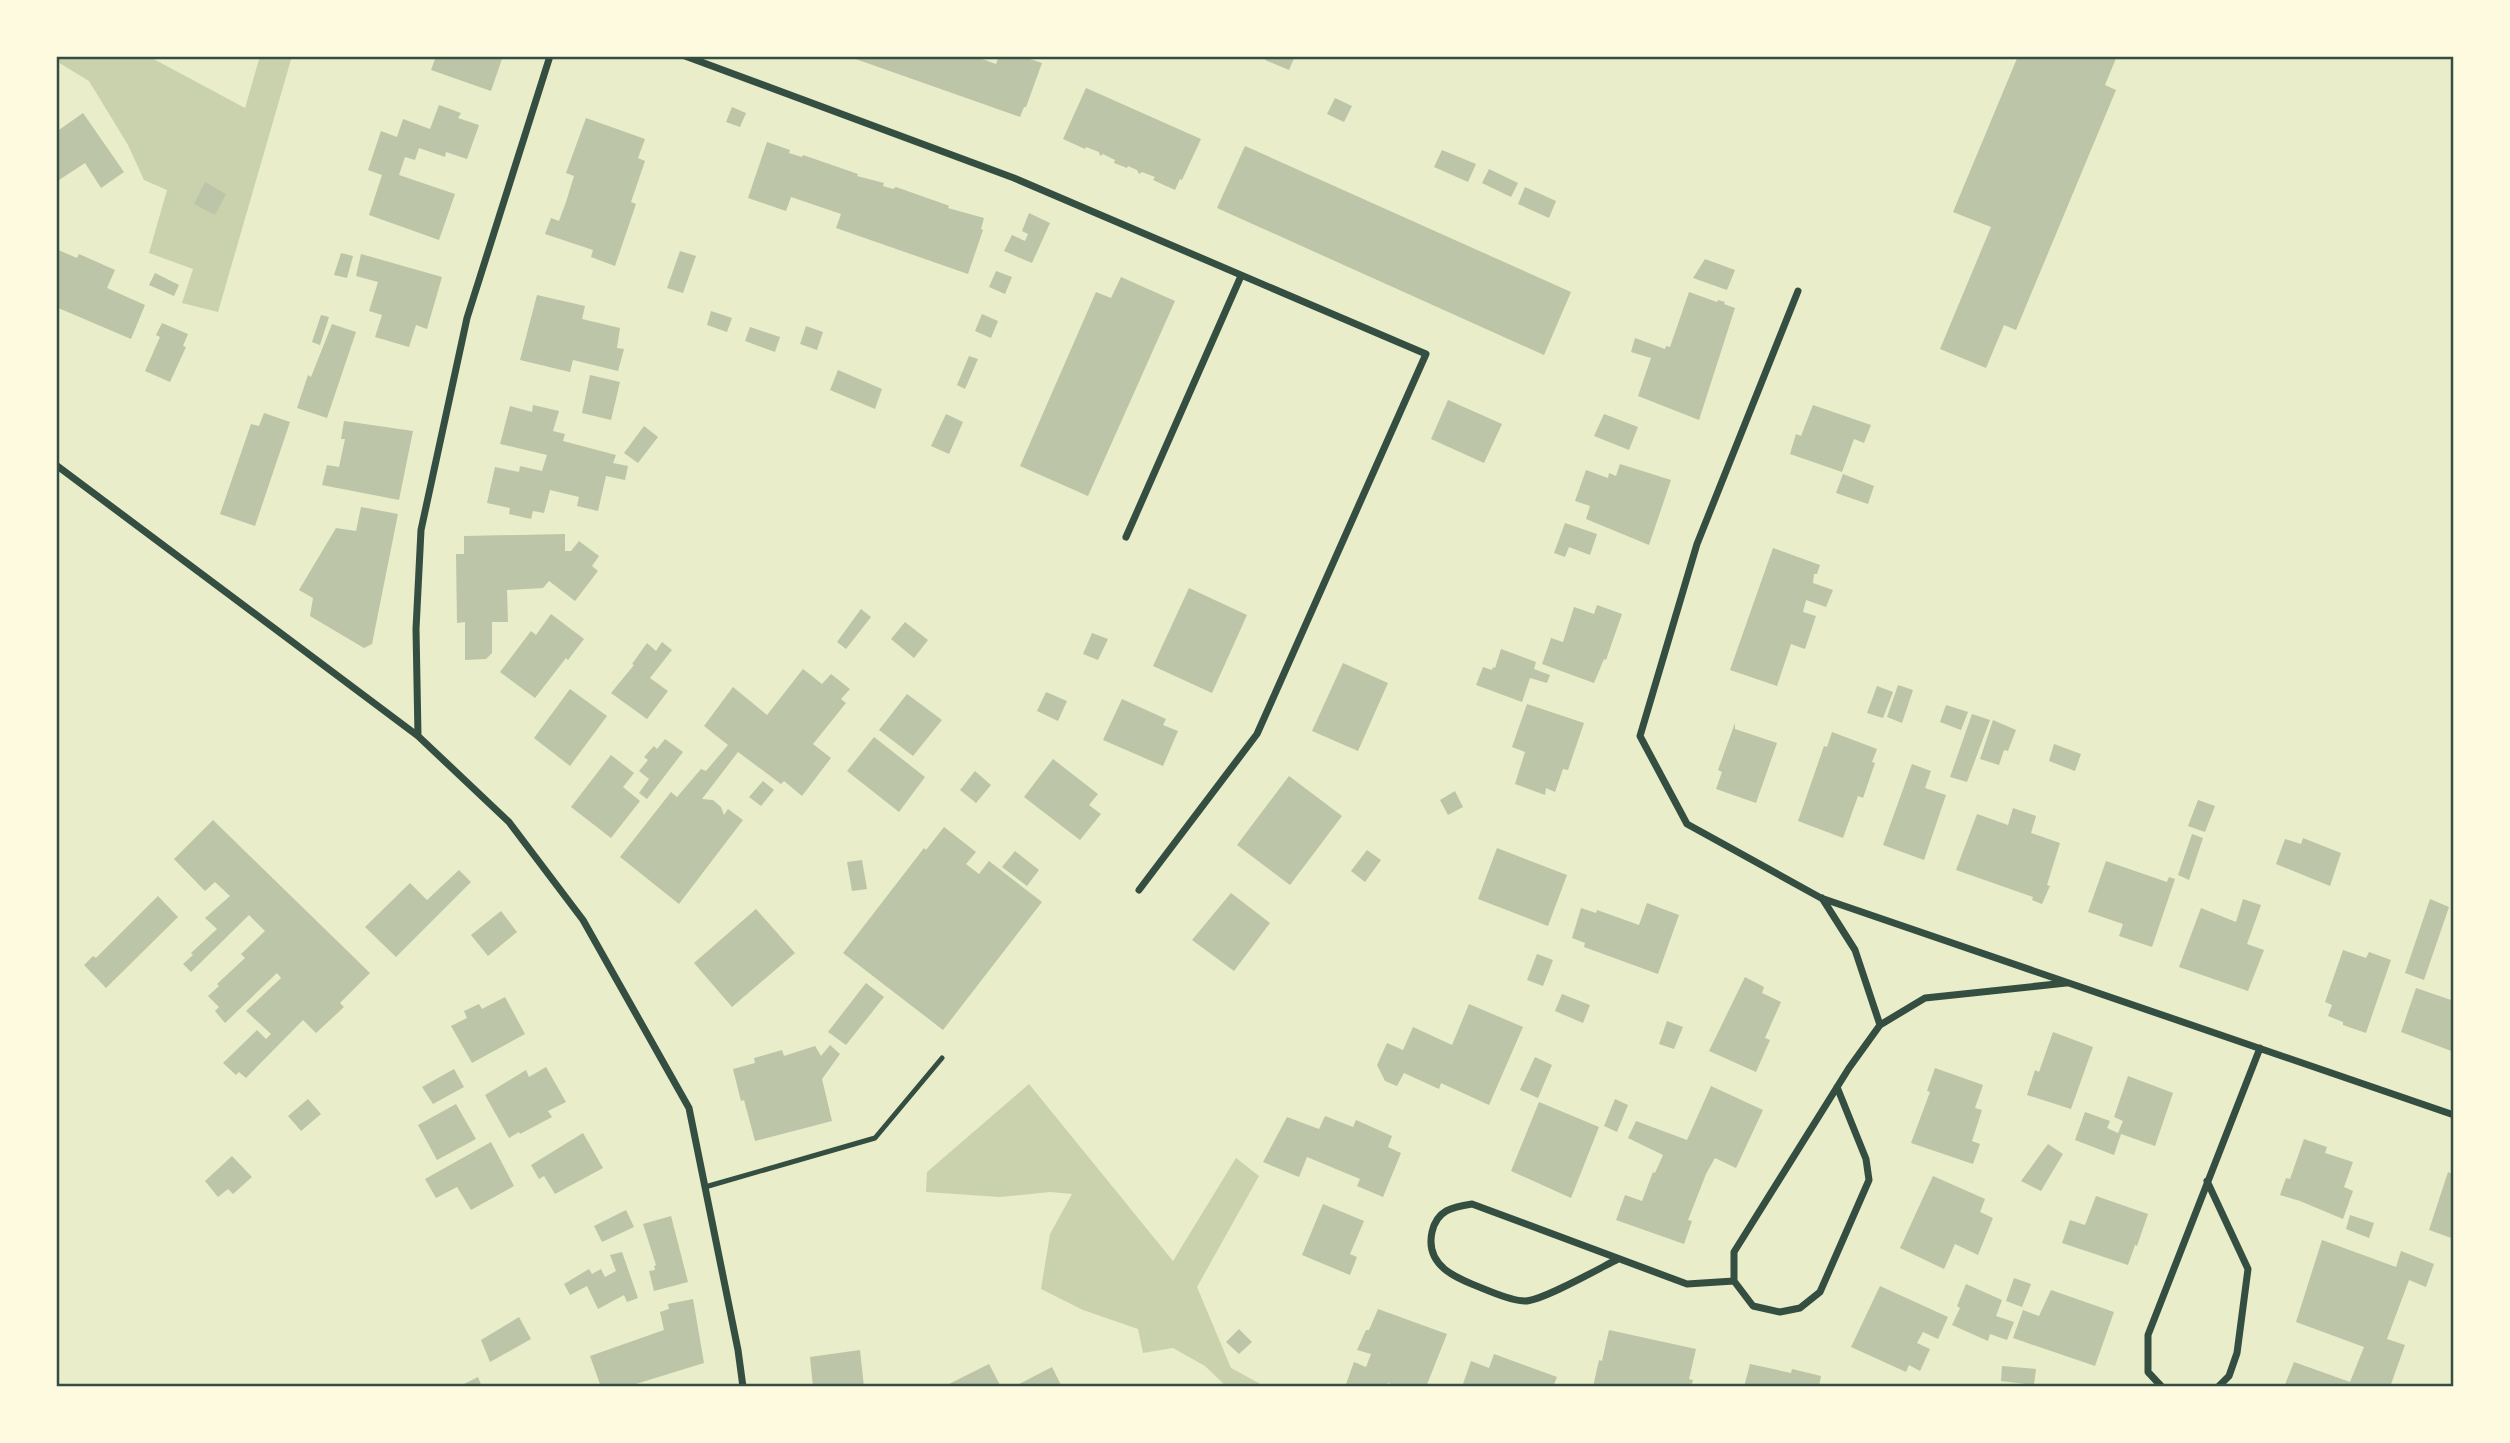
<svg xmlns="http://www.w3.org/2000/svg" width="2510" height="1443" font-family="'Alegreya Sans',sans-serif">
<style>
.green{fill:#cad2ad}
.building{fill:#bcc5a7}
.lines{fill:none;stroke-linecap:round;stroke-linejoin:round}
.service{stroke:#344e41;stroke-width:5}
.minor{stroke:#344e41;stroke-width:7}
.neatline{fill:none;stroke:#344e41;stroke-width:2.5}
</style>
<rect width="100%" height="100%" fill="#e9edc9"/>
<path class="green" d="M56 56H148L245 108 260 56H292L218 312 182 303 193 269 149 253 167 190 144 180 128 145 89 81 56 61Z
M1029 1084 1173 1261 1236 1158 1259 1176 1197 1287 1231 1368 1266 1387H1227L1205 1366 1173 1348 1143 1353 1138 1329 1083 1310 1041 1289 1050 1234 1072 1194 1050 1192 1000 1197 926 1192 927 1172Z"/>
<path class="building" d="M436 56H503L491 91 431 70Z
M847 56H974L996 64 999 56H1021L1042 63 1026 107H1024L1020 117Z
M1267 56H1295L1289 70 1265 60Z
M2018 56H2117L2105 85 2116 90 2016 330 2004 325 1986 368 1940 349 1991 227 1953 212Z
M1086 88 1201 139 1182 180 1180 179 1175 190 1153 180 1155 177 1142 172 1139 174 1137 170 1128 166 1127 168 1114 163 1115 160 1103 154 1100 156 1099 152 1086 147 1085 149 1063 139Z
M1335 98 1352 106 1344 122 1327 114Z
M439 105 461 113 458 118 479 125 467 159 446 152 445 157 419 148 415 160 405 157 399 175 455 194 439 240 369 215 382 175 368 170 381 131 397 137 403 119 430 129Z
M732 107 746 113 740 127 726 122Z
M83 113 124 172 101 188 85 163 56 182V132Z
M586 118 645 139 638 158 645 161 631 202 636 204 615 266 591 257 593 250 545 234 551 218 559 221 566 202 574 176 566 173Z
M767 142 790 150 789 153 802 157 803 155 858 174 857 176 884 183 883 186 893 189 896 187 947 205 949 206 948 208 984 218 981 229 983 230 968 274 836 228 841 214 791 197 786 211 748 198Z
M1245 146 1571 292 1544 355 1217 208Z
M1442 150 1476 164 1468 182 1434 167Z
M1489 169 1518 183 1511 197 1482 183Z
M205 182 226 194 215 215 194 204Z
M1525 187 1556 201 1549 218 1518 204Z
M1029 213 1050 223 1032 263 1004 251 1012 235 1025 241 1028 234 1022 231Z
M56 249 77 258 79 254 115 270 107 288 145 305 131 339 56 307Z
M680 251 696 256 683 293 667 288Z
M341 253 353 256 347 278 334 275Z
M361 254 442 277 427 329 416 325 409 347 375 337 382 315 369 311 378 282 356 276Z
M1705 259 1735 270 1727 290 1693 278Z
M996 271 1012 277 1005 294 989 287Z
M155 273 179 285 174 296 149 285Z
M1121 277 1175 301 1088 496 1020 466 1096 292 1111 298Z
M1689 292 1717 302 1718 300 1725 302 1724 304 1735 308 1699 420 1638 396 1651 358 1631 352 1635 338 1665 349 1666 346 1670 347Z
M537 295 585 306 582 319 620 328 617 348 624 349 618 371 573 360 570 372 520 360Z
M711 311 732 318 727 332 707 325Z
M982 314 998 321 991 338 975 331Z
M321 315 329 317 320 345 312 342Z
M162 323 188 334 183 346 186 347 170 382 145 371 160 337 156 335Z
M332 324 356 332 327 418 297 408 308 375 311 377Z
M806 326 823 332 817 350 800 344Z
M750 327 780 337 775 352 745 341Z
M969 356 978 359 965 389 957 385Z
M838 370 882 389 875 409 830 390Z
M590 375 620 382 611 420 582 413Z
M1448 400 1502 424 1484 463 1431 439Z
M533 405 559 411 553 431 565 434 563 441 616 455 613 463 628 466 625 480 606 476 598 511 577 506 579 497 550 490 544 513 533 511 531 519 509 514 510 508 487 503 495 467 519 472 520 466 542 471 547 455 500 444 510 406 532 412Z
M1813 405 1871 425 1864 443 1854 439 1842 472 1790 454 1796 434 1801 436Z
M264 413 290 422 255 526 220 514 251 424 259 426Z
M946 414 963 422 949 454 931 446Z
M1604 414 1638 427 1629 450 1594 436Z
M344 421 413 431 399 500 322 485 327 465 339 467 345 439H341Z
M644 426 658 437 638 463 624 453Z
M1620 464 1671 480 1649 545 1586 519 1590 506 1575 501 1586 470 1608 478 1609 473 1616 476Z
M1843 474 1874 486 1868 504 1836 493Z
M361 507 398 514 372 644 364 648 310 616 313 598 299 590 336 528 356 531Z
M1565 523 1597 534 1590 555 1569 547 1565 557 1554 553Z
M565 534V551H571L579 541 599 556 592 566 598 571 575 601 549 581 543 588 507 590 508 622H492V653L486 659 465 660V622L457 623 456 554H464V536Z
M1773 548 1820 565 1817 574H1814L1813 583 1833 590 1826 607 1806 600 1803 612 1816 616 1805 649 1791 644 1777 686 1730 670Z
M1189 588 1247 615 1212 693 1153 666Z
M1597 605 1622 614 1606 660 1604 659 1594 683 1542 664 1551 638 1563 642 1574 607 1594 614Z
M861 609 871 617 846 649 837 642Z
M551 614 584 639 568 660 566 658 535 698 500 672 531 631 536 635Z
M905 622 928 640 914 658 891 639Z
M1092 633 1108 639 1098 660 1083 654Z
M662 642 672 650 650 678 668 691 647 719 611 693 634 665 632 664 647 643 656 651Z
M1501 649 1536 662 1534 669 1550 675 1547 683 1530 678 1522 702 1476 685 1483 667 1492 670 1493 667 1495 668Z
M1343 663 1388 683 1358 751 1312 731Z
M803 669 822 684 831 674 850 689 841 699 846 703 813 744 831 758 802 796 784 781 781 784 738 752 702 799 713 800 721 807 724 815 728 809 743 820 679 904 620 857 671 792 677 797 701 769 706 771 728 745 704 726 733 687 767 715Z
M1898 685 1913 690 1902 723 1887 717Z
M1877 686 1893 692 1883 718 1867 713Z
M570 689 607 716 570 766 534 738Z
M1046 692 1067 701 1058 721 1037 711Z
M907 694 942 720 913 756 879 730Z
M1122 699 1166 719 1163 725 1178 731 1163 766 1103 740Z
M1527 704 1584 723 1568 770 1563 769 1555 792 1546 788 1545 795 1515 784 1525 752 1512 747Z
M1946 705 1968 712 1961 730 1940 722Z
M1972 714 1990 720 1967 782 1950 777Z
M1993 720 2016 730 2008 751 2004 750 1999 765 1980 759Z
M1735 723V729L1777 743 1756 803 1716 789 1722 772 1718 770Z
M1832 732 1877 749 1872 762 1875 763 1863 798 1858 796 1843 838 1798 821 1824 746 1827 747Z
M874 737 925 777 899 812 847 771Z
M665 739 683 752 647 799 639 793 649 779 639 771 648 760 644 757 654 746 657 749Z
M2054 744 2081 754 2075 771 2049 761Z
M611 755 634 773 623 787 640 801 611 838 571 807Z
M1053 759 1098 794 1089 805 1101 814 1080 840 1024 797Z
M1912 764 1931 771 1925 788 1946 795 1924 860 1883 845Z
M975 771 991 785 976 803 960 790Z
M1289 776 1342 816 1290 885 1237 845Z
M763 781 774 790 761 806 749 797Z
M1455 791 1463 807 1448 815 1440 800Z
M2198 800 2215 806 2205 832 2188 826Z
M2013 808 2036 816 2031 833 2060 843 2047 885 2050 886 2042 904 2032 900 2033 897 1956 870 1977 814 2008 825Z
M213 820 370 973 340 1003 344 1007 316 1033 303 1020 246 1078 239 1072 236 1075 223 1063 257 1030 266 1039 271 1034 246 1011 281 978 277 973 225 1023 215 1011 219 1007 208 996 219 986 217 984 245 958 241 954 265 931 249 915 191 972 183 964 193 955 191 953 217 929 205 918 230 896 215 882 205 891 174 859Z
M944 827 976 852 966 864 979 874 989 861 1042 902 943 1030 843 953 924 848 926 850Z
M2192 834 2203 838 2189 880 2178 875Z
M2303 838 2341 853 2330 886 2276 864 2285 839 2301 844Z
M1497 848 1567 875 1548 926 1478 899Z
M1367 850 1381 860 1365 882 1351 871Z
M1015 851 1039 870 1027 886 1002 867Z
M862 860 867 889 852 891 847 862Z
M2106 861 2167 882 2169 877 2175 879 2152 947 2119 936 2123 924 2088 912Z
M459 870 471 882 396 957 365 927 410 883 427 900Z
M1231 893 1270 923 1234 971 1192 940Z
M158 896 178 917 106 988 84 965 93 956 96 958Z
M2243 899 2261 905 2247 944 2264 950 2248 991 2179 967 2201 908 2236 922Z
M2430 899 2449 907 2424 980 2405 973Z
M1647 903 1679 915 1658 974 1584 947 1585 943 1572 938 1581 908 1596 913 1597 910 1639 925Z
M756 909 795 953 732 1007 694 963Z
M501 911 517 932 488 956 471 935Z
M2343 950 2366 958 2369 952 2391 960 2366 1033 2343 1025V1022L2328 1016 2332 1005 2325 1002Z
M1537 954 1553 960 1543 986 1527 980Z
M1745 977 1764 987 1762 993 1781 1002 1765 1038 1770 1040 1756 1072 1709 1051Z
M866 983 884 997 846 1045 828 1032Z
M2416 988 2454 1001V1052L2401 1032Z
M1562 994 1590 1005 1583 1023 1555 1011Z
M505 997 525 1034 472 1063 451 1026 467 1018 464 1011 479 1004 482 1009Z
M1469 1004 1523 1027 1489 1105 1441 1083 1439 1089 1404 1073 1397 1086 1385 1081 1377 1065 1387 1043 1403 1050 1413 1027 1452 1045Z
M1667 1021 1683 1027 1674 1049 1659 1044Z
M2053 1032 2093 1047 2071 1109 2027 1095 2035 1070 2039 1072Z
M830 1045 840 1054 822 1079 832 1121 755 1141 744 1100 741 1101 733 1069 755 1063 754 1058 782 1050 784 1056 815 1046 821 1056Z
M1535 1057 1552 1065 1538 1098 1520 1090Z
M546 1067 566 1102 548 1111 552 1117 520 1134 519 1132 509 1138 485 1095 526 1070 529 1077Z
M1935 1068 1983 1085 1975 1108 1982 1110 1972 1141 1980 1144 1973 1164 1911 1143 1930 1092 1927 1091Z
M454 1069 464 1087 433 1104 422 1087Z
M2128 1076 2173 1093 2155 1146 2121 1134 2114 1155 2075 1140 2085 1112 2110 1121 2107 1128 2118 1133 2123 1121 2114 1117Z
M1711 1086 1763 1110 1736 1168 1715 1158 1706 1174 1688 1220 1692 1221 1684 1244 1616 1220 1625 1195 1642 1201 1653 1172 1655 1173 1663 1155 1628 1138 1636 1121 1687 1140Z
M308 1099 321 1114 301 1131 288 1116Z
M1615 1099 1628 1105 1617 1132 1604 1126Z
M1539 1102 1599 1127 1571 1198 1511 1171Z
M456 1104 476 1139 437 1160 418 1125Z
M1325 1116 1353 1127 1356 1120 1392 1136 1388 1147 1401 1153 1383 1197 1357 1186 1360 1179 1307 1157 1299 1177 1263 1162 1287 1117 1319 1129Z
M583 1133 603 1168 555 1194 544 1176 539 1179 531 1165Z
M2304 1139 2327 1147 2325 1153 2353 1162 2344 1187 2353 1191 2343 1219 2300 1201 2280 1195 2286 1178 2290 1179Z
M491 1142 514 1186 471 1210 457 1187 436 1198 425 1179Z
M2048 1144 2063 1154 2041 1191 2021 1181Z
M232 1156 252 1177 233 1194 228 1189 218 1197 205 1181Z
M2448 1172 2454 1175V1239L2429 1230Z
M1933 1176 1985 1199 1980 1212 1993 1218 1978 1255 1955 1244 1944 1269 1900 1248Z
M2096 1196 2148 1214 2137 1246 2135 1245 2128 1265 2062 1243 2070 1220 2085 1225Z
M1323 1204 1364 1221 1350 1254 1357 1257 1350 1275 1302 1255Z
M626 1210 634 1227 602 1242 594 1226Z
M2350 1215 2374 1223 2369 1238 2346 1229Z
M671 1216 688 1282 654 1291 649 1271 655 1270 654 1266 656 1265 643 1224Z
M2322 1240 2396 1267 2401 1251 2434 1264 2426 1287 2409 1280 2387 1339 2405 1345 2390 1387H2284L2294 1362 2350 1382 2364 1347 2296 1322Z
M622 1252 638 1298 627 1302 624 1295 598 1309 587 1286 570 1295 564 1284 589 1269 592 1274 601 1269 605 1277 616 1271 610 1255Z
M2014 1278 2031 1284 2022 1307 2006 1301Z
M1966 1284 2002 1300 1996 1316 2014 1322 2007 1340 1990 1334 1988 1341 1952 1325 1960 1308 1957 1306Z
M1880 1286 1948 1317 1938 1339 1923 1332 1917 1343 1930 1349 1920 1371 1909 1365 1906 1372 1851 1347Z
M2051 1290 2114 1312 2095 1366 2013 1338 2023 1310 2039 1316Z
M693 1299 704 1363 626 1387H601L590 1356 664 1330 660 1312 669 1309 668 1304Z
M1378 1309 1447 1334 1426 1387H1399L1388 1383 1385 1387H1345L1354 1362 1366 1367 1371 1354 1357 1350 1366 1330H1369Z
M519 1317 531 1339 490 1362 481 1340Z
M1239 1329 1252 1342 1239 1354 1226 1342Z
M1609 1330 1696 1349 1689 1379 1693 1380 1691 1387H1593L1599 1360 1602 1361Z
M860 1350 864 1387H813L810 1357Z
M1494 1354 1557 1377 1553 1387H1462L1471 1361 1489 1368Z
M989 1364 1000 1385 951 1387 949 1384Z
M1750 1364 1791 1373 1792 1369 1821 1376 1819 1387H1744Z
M2002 1366 2036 1369 2034 1385 2001 1381Z
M1052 1367 1062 1387H1013L1025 1381Z
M478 1377 482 1387H465L464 1384Z"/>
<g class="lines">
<path class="service" d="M705 1187 875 1138 942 1058"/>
<path class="minor" d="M685 56 1014 178 1426 354 1257 734 1139 890
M1798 291 1697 544 1640 736 1687 824 1821 898 2454 1115
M56 465 418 736 509 822 583 920 689 1108 738 1350 743 1387
M1126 537 1241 276
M418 736 416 629 421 530 467 318 550 56
M1822 898 1855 950 1880 1025
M1837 1087 1866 1159 1869 1180 1820 1292 1800 1308 1780 1312 1753 1306 1734 1281V1252L1849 1068 1880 1025 1925 998 2066 983
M2207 1181 2248 1269 2237 1353 2229 1376 2218 1387
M1618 1259C1600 1268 1542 1301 1525 1301 1514 1301 1499 1295 1489 1291 1462 1280 1424 1269 1432 1232 1437 1210 1452 1207 1472 1204L1687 1284 1734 1281
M2162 1387 2148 1372V1335L2260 1048"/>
</g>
<rect width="2510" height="1443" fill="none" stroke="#fefae0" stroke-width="116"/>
<rect x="58" y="58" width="2394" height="1327" class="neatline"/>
</svg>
